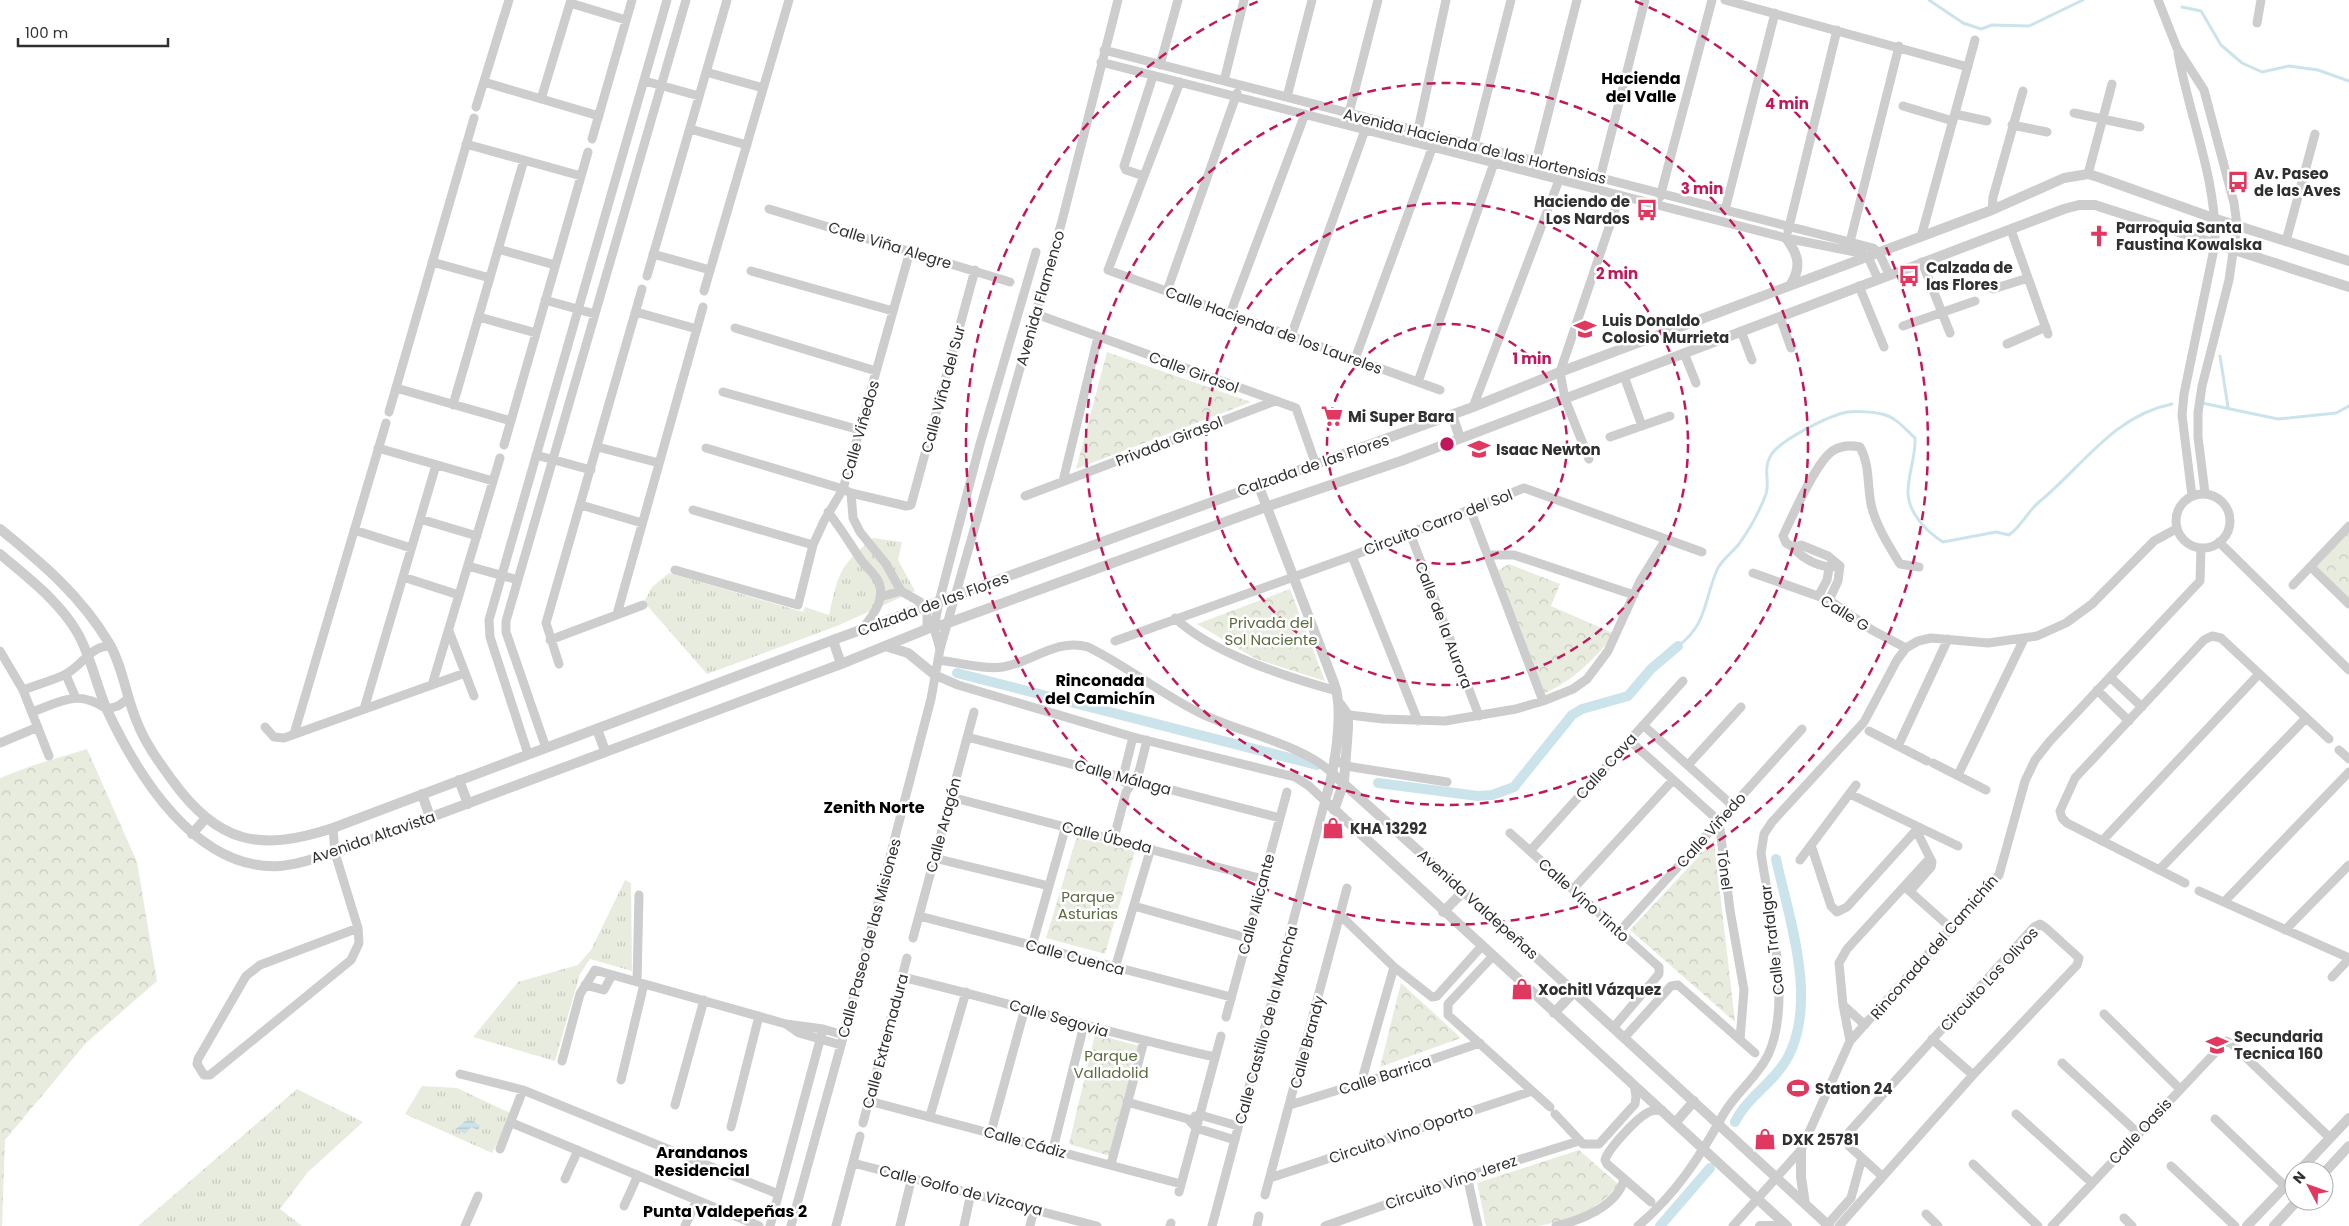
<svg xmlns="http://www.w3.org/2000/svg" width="2349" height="1226" font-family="Poppins,sans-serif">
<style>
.grass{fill:url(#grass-tufts)}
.park{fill:url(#park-crowns)}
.water{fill:url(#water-rules)}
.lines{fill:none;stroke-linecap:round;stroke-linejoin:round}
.stream{stroke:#cbe4eb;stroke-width:3}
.canal{stroke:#cbe4eb;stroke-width:10}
.minor{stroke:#cdcdcd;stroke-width:9}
.tertiary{stroke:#cdcdcd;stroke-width:10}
.ring{fill:none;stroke:#c2185b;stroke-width:2.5;stroke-dasharray:9 6}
.labels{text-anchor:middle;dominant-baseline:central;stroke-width:5;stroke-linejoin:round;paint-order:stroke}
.street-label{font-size:15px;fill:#303030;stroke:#fff}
.poi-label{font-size:15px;font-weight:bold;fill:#303030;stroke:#fff;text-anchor:start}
.park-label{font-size:15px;fill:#5a6b3e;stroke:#fff}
.neighbourhood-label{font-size:16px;font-weight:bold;fill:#000;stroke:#fff}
.centre{fill:#c2185b;stroke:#fff;stroke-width:2.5}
.ring-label{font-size:15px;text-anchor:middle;font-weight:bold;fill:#c2185b;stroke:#fff;stroke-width:5;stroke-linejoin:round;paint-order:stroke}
</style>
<defs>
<pattern id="grass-tufts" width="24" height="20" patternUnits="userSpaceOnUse" patternTransform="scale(1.25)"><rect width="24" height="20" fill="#e8ecde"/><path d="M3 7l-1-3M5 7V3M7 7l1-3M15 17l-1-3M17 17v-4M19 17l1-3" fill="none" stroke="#c7cbbf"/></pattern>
<pattern id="park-crowns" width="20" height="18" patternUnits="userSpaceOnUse" patternTransform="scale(1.25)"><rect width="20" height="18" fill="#e8ecde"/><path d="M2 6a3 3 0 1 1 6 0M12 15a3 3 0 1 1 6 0" fill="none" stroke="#c7cbbf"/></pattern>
<pattern id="water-rules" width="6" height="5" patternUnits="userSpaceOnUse" patternTransform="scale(1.25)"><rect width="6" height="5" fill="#cbe4eb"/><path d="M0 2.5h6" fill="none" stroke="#afc4ca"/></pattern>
</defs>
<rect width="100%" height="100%" fill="#fff"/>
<path class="grass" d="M873 538 902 542 898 560 915 591 837 626 707 674 644 602 652 587 669 573 803 612 805 607 829 615C839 571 839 567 873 538Z
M625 880 631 883 632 971 590 959 580 974 555 1061 473 1037 518 982 578 965 591 950Z
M422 1086 457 1088 512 1114 492 1153 405 1114Z
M297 1089 363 1122 308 1172 280 1209 302 1226H138Z"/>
<path class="park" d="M1107 352 1251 402 1076 469Z
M2349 532V599L2316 566Z
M1509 564 1560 584 1551 606 1615 634C1592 661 1576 679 1543 694L1497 571Z
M1290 589 1325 681 1256 659 1197 624Z
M87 749 137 862 157 981 86 1043 5 1140 2 1226H0V778L31 766Z
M1077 836 1135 851 1105 954 1046 938Z
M1714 840 1735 1022 1630 930Z
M1401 983 1461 1038 1380 1067Z
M1095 1034 1139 1046 1110 1156 1069 1144Z
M1579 1150 1618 1184C1604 1208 1563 1223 1537 1226 1520 1226 1503 1226 1486 1226L1477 1183Z"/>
<path class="water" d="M465 1121H473L480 1126 478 1130 471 1127 465 1134 456 1129Z"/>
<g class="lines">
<path class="stream" d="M1929 0 1963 23 1981 29 1992 25 2029 26 2083 0
M2182 7 2201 11 2221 45 2242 63 2262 72 2289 66 2318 70 2349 81
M2220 356 2228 407
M2202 403 2278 419 2336 413 2349 406
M1678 646C1707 625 1704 600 1717 570 1721 560 1732 553 1739 544 1749 530 1760 510 1766 494 1770 481 1763 470 1770 457 1777 441 1830 415 1848 412 1857 411 1873 412 1882 414 1896 417 1905 429 1915 438 1916 456 1908 474 1908 492 1908 513 1927 532 1943 542L1996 532 2009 535C2022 526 2027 512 2039 502 2083 466 2113 416 2172 404"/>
<path class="canal" d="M957 673 1317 765
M1378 783 1478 796 1492 795 1514 787 1572 715 1582 709 1628 696 1651 669 1678 646
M1735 1122C1747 1097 1775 1082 1788 1057 1818 1000 1789 918 1776 859
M1660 1226 1710 1168"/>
<path class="minor" d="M1725 0 1968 67
M2158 0 2177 48 2204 90 2234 203 2237 225 2229 280 2202 386 2198 413V437L2205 493
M570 3 626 20
M2257 23 2261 0
M1104 50 1873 248 1879 253 1889 274
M2178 53C2189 116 2217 179 2215 244L2184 394 2182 415 2192 496
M1101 62 1786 238 1860 253 1868 257 1878 279
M1160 65 1178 0
M706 72 763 88
M645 81 699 96
M1224 81 1244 0
M484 82 599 116
M1180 82 1108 270 1440 390
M1287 97 1312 0
M541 99 571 0
M1903 106 1953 121
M476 107 509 0
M2074 113 2140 127
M1955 114 1987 121
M1348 117 1378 0
M2012 125 2047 132
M690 129 747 145
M1418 130 1446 0
M592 139 632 0
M466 144 581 176
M1474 145 1511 0
M1535 165 1577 0
M2088 174 2112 84
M1144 176 1126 170 1124 166 1153 76
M1600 178 1645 0
M1660 197 1712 0
M769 209 1010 282
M1725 210 1775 13
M1992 210 1993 197 2023 91
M2011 230 2048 334
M1788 231 1837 30
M1921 237 1975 40
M2286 241 2315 134
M1850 242 1899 46
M498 249 555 265
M653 254 710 270
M432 262 490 278
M1922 262 1950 333
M751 271 893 311
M647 276 727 0
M1859 286 1884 347
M1993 289 2028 278
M704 291 789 0
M1167 291 1237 93
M545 300 595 314
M636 312 697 329
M1036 314 1296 408 1316 465
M1230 314 1305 114
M479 317 536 333
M1780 317 1791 348
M1903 326 1975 301
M735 328 876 371
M1741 331 1752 360
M1291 336 1365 130
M2007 344 2046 327
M1684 353 1696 383
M1355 359 1434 143
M1624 376 1642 426
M1418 382 1494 163
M396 388 511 421
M723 392 860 430
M453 405 524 160
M1473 407 1559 180
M389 412 474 118
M1610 437 1670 416
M504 445 588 152
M598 447 659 463
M378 448 493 481
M706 448 843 489 851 493 906 506 911 505 975 270
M536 455 591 470
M1589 459 1565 399 1560 372 1620 195
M1063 481 1098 337
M851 493 853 518 860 532 886 564 901 591 927 606V629
M2176 521a27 27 0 1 1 54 0a27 27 0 1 1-54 0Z
M1025 496 1275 401
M581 505 642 523
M1470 509 1543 701
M693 510 813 545
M828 512C840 527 849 542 859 557 863 564 870 569 874 575 890 594 874 615 861 630
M420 519 477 536
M354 530 411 548
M1410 533 1479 716
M2219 542 2349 670
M1801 545 1828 556 1840 566C1824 570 1803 560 1793 547Z
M1793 547 1786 543 1783 536C1792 517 1817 459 1834 450 1843 445 1851 445 1860 447 1870 465 1867 484 1871 504 1875 524 1889 546 1900 564L1919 567
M1489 555H1514L1634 595
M1352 556 1418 721
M468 566 518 580
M2311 567 2349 604
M675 570 798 605 813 545 824 521 843 489 910 251
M1753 573 1829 600 1872 630 1906 648
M403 577 459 595
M2293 585 2349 526
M1819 595 1827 580 1829 568
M880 597 901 591
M1829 600 1838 581 1840 566
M617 614 703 307
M1175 618C1213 654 1287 677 1337 691
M449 631 474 696
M550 640 643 605
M1115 641 1352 556 1524 488 1702 552
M940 649 934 628 939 602 980 444 1036 252
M0 651 23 690 49 756
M938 660C958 662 983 670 1003 667 1033 662 1056 638 1088 647 1127 666 1161 694 1200 713 1240 733 1303 744 1333 774
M559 664 546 623 642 289
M66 675 75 696
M935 675 958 685 1133 737 1295 777 1309 786 1325 801 1212 1226
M2110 677 2142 707
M432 685 500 458
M23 690C36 685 51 681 64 675 82 667 90 645 111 646
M2097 690 2129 721
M364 709 436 465
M32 712C63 701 77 689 107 709L118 706 128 699
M1341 714 1383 719 1445 721 1516 709 1543 701 1573 689 1587 679 1608 651 1640 581 1666 539
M1643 725 1733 806
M265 727 274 737 284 738 465 673
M1869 731 1927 761
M294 734 386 423
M967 737 1280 818
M1629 740 1719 821 1730 910 1744 990 1740 1040
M0 743 38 727
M1898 746 1948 639
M546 748 506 632V621L686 0
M2339 750 2349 759
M528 754 490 637 489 620 667 0
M1334 759 1346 766 1447 782
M1933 763 1986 790
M1688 765 1741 707
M1958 775 2024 639
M1124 782 1123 777 1133 737
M1850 794 1958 846
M951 797 1263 879
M333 828 335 853 358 928 359 943 351 960 210 1075H204L197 1064 198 1059 246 976 260 965 358 928
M1510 833 1659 967V974L1613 1028
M1114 838 1126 792 1139 772 1147 740
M2102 841 2259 674
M1811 845 1831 906 1837 912 1847 907 1919 827
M1530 851 1683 681
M934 858 1049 886
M1800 860 1856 785
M2159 870 2306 718
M2185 883 2067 823 2062 818 2060 811 2075 778 2204 640 2212 636 2221 638 2329 739
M1906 888 1952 929
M1573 889 1673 780
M1910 891 1931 867 1932 862 1916 830
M2199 891 2349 958
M2224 902 2349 772
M1134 906 1247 938
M1340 915 1394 967 1432 997 1437 996 1481 947
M919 916 1231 997
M2285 930 2349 865
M1619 932 1802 729
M913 938 974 712
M1032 946 1066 826
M1492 957 1448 1004V1015L1550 1107
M1115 968 1151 848
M902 977C1007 1002 1110 1034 1215 1057
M2332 977 2349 959
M637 982 639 895
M585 985 604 990 612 975
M1843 1005 1839 963 1847 949 1930 858
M2104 1014 2180 1089
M1226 1017 1287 792
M1624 1038 1671 986 1678 985 1755 1053
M1932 1039 1973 1075
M1850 1041 1843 1005 1865 1025
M841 1045 799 1033 786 1024 823 1029 844 1035
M562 1061 580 994 595 970 786 1024
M2062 1063 2138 1133
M460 1074 523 1090 778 1194
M621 1080 644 984
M1361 1083 1394 967
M869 1101 1181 1184
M1127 1102 1188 1119 1196 1128 1235 1140
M675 1105 704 1000
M1290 1105 1380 1077 1480 1043
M1555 1114 1583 1144H1599L1635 1104 1636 1096 1634 1085
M2016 1114 2092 1183
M930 1116 966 992
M1195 1116 1200 1115 1238 1126
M2215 1119 2285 1186
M512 1123 759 1226
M863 1123 907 958
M731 1127 759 1016
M991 1132 1025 1008
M500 1149 523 1090
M1053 1149 1084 1025
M853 1163 1097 1226
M1111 1164 1144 1041
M1973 1164 2038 1226
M2171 1166 2235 1226
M1467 1176 1478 1226
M1270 1178 1532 1091
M565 1179 578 1150
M1179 1192 1221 1036
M1265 1195 1347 888
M1651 1202 1607 1164 1605 1160C1608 1149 1636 1119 1647 1113 1651 1110 1657 1110 1662 1110
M624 1206 638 1175
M1926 1214 1938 1226
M2124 1218 2132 1226
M1827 1225 1851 1198 1862 1158
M465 1226 478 1196
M685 1226 697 1200
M770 1226 823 1029
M791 1226 841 1045 931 699 940 649 1062 221 1118 0
M836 1226 860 1136
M900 1226 912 1177
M964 1226 971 1193
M1030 1226 1034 1209
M1170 1226 1171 1223
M1257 1226 1259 1216
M1325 1226 1467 1176 1579 1141
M1556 1226C1579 1221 1618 1206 1624 1179
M1638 1226C1675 1195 1700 1157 1723 1115 1735 1093 1757 1078 1768 1055 1793 1003 1769 909 1761 853L1764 834 1772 822 1864 722 1897 660 1906 648 1918 641 1931 638 1988 643 2037 636 2066 623 2092 604 2154 541 2176 529
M1733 1226 1801 1150 1850 1041 1999 875 2025 781 2035 760 2050 741 2200 581 2201 548
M1839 1226 1973 1075 2077 965 2079 958 2046 928 2040 924 2034 927 1850 1131 1846 1138 1849 1146 1882 1176
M2052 1226 2226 1041 2232 1044 2330 1138"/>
<path class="tertiary" d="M1786 238C1798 254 1802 266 1791 284
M1452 415 1460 438
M1258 484 1334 683C1345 712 1334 772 1325 801L1787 1226
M0 529C42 563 81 596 109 643 123 667 126 697 137 722 145 743 159 762 172 780 218 844 260 852 333 828L833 640 1473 407 1560 372 1992 210 2064 178 2088 174 2098 177 2216 219 2349 261
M0 554C28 578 58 600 77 632 91 656 96 685 107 710 138 776 196 871 280 866 298 865 318 857 335 853L841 664 927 629 948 623 1266 507 1401 461 2064 209 2079 205H2095L2349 287
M833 640 841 664
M885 646 908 653 935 675
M597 729 605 751
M1333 774 1512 935 1829 1226
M459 780 468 804
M422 794 430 817
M1334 810 1344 782 1348 728V715L1340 704
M192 834 206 818
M1443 912 1464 891
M1554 1013 1574 992
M1676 1122 1694 1101
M1801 1150V1177L1805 1204
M2299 1171 2349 1118
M2324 1173 2349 1146
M1760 1226 1785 1224
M2247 1226 2294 1177
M2274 1226 2297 1201"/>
</g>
<g class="ring">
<circle cx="1447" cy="444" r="120"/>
<circle cx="1447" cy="444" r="241"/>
<circle cx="1447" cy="444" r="361"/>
<path d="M1635 1A481 481 0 1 1 1259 1"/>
</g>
<defs>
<g id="bus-bare" transform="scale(1.725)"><path d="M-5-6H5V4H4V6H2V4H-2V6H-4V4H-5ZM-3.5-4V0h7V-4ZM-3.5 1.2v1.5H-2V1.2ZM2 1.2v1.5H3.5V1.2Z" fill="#e1385f" stroke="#fff" stroke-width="2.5" paint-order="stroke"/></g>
<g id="church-bare" transform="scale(1.725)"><path d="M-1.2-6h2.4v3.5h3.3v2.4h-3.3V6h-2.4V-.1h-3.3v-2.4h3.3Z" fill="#e1385f" stroke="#fff" stroke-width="2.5" paint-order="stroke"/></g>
<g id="school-bare" transform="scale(1.725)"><path d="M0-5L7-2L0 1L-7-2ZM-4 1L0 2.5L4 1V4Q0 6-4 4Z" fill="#e1385f" stroke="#fff" stroke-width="2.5" paint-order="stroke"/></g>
<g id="supermarket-bare" transform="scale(1.725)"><path d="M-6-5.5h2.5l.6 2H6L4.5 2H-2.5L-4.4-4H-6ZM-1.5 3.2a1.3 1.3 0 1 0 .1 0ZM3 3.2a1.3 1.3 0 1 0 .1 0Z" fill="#e1385f" stroke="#fff" stroke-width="2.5" paint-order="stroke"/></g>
<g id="shop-bare" transform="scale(1.725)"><path d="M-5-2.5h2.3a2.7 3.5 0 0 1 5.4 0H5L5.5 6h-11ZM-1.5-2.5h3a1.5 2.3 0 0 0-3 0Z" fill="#e1385f" stroke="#fff" stroke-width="2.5" paint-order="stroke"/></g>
<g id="stadium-bare" transform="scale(1.725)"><path d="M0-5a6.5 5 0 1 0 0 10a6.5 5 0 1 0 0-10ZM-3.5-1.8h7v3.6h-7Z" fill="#e1385f" stroke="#fff" stroke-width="2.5" paint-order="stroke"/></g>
</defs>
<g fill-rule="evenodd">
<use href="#bus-bare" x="2238" y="182"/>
<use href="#bus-bare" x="1647" y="210"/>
<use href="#church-bare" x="2099" y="236"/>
<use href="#bus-bare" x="1909" y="276"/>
<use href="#school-bare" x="1585" y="329"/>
<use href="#supermarket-bare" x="1332" y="416"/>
<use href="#school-bare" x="1479" y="449"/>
<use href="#shop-bare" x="1333" y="828"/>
<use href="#shop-bare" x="1522" y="989"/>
<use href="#school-bare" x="2217" y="1045"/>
<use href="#stadium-bare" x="1798" y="1088"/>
<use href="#shop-bare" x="1765" y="1139"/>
</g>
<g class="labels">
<g class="street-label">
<text transform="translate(1475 146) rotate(14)">Avenida Hacienda de las Hortensias</text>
<text transform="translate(890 245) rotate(17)">Calle Viña Alegre</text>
<text transform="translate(1040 298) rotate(-74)">Avenida Flamenco</text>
<text transform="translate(1274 330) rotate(20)">Calle Hacienda de los Laureles</text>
<text transform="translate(1194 372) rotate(20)">Calle Girasol</text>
<text transform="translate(943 389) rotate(-75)">Calle Viña del Sur</text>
<text transform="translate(860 430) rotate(-74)">Calle Viñedos</text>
<text transform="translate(1169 441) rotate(-21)">Privada Girasol</text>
<text transform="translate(1313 465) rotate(-19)">Calzada de las Flores</text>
<text transform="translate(1438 522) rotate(-21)">Circuito Carro del Sol</text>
<text transform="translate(933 604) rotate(-20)">Calzada de las Flores</text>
<text transform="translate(1845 613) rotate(32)">Calle G</text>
<text transform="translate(1444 625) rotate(69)">Calle de la Aurora</text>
<text transform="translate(1606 766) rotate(-48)">Calle Cava</text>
<text transform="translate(1123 777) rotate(15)">Calle Málaga</text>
<text transform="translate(943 825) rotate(-75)">Calle Aragón</text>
<text transform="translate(1711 830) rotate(-48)">Calle Viñedo</text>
<text transform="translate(373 837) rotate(-19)">Avenida Altavista</text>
<text transform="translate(1107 837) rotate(14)">Calle Úbeda</text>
<text transform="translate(1725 870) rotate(83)">Tónel</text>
<text transform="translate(1584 900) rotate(42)">Calle Vino Tinto</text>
<text transform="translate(1256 904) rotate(-75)">Calle Alicante</text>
<text transform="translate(1478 904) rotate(42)">Avenida Valdepeñas</text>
<text transform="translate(869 938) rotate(-75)">Calle Paseo de las Misiones</text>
<text transform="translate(1772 940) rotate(-97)">Calle Trafalgar</text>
<text transform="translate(1934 947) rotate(-49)">Rinconada del Camichín</text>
<text transform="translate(1075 957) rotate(15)">Calle Cuenca</text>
<text transform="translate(1989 979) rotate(-47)">Circuito Los Olivos</text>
<text transform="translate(1059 1018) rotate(16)">Calle Segovia</text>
<text transform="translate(1266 1025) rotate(-75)">Calle Castillo de la Mancha</text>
<text transform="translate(885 1041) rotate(-75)">Calle Extremadura</text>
<text transform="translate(1307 1042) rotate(-75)">Calle Brandy</text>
<text transform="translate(1385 1075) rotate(-18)">Calle Barrica</text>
<text transform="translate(2140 1131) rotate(-47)">Calle Oasis</text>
<text transform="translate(1401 1134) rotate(-19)">Circuito Vino Oporto</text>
<text transform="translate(1025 1142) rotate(15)">Calle Cádiz</text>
<text transform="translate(1451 1182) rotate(-19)">Circuito Vino Jerez</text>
<text transform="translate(961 1190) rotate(14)">Calle Golfo de Vizcaya</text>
</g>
<g class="poi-label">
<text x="2254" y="173">Av. Paseo<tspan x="2254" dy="17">de las Aves</tspan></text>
<text x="1630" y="201" text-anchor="end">Haciendo de<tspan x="1630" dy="17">Los Nardos</tspan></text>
<text x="2116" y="227">Parroquia Santa<tspan x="2116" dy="17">Faustina Kowalska</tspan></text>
<text x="1926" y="267">Calzada de<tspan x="1926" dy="17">las Flores</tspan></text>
<text x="1602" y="320">Luis Donaldo<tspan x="1602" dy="17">Colosio Murrieta</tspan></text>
<text x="1348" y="416">Mi Super Bara</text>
<text x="1496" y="449">Isaac Newton</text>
<text x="1350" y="828">KHA 13292</text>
<text x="1538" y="989">Xochitl Vázquez</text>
<text x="2234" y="1036">Secundaria<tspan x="2234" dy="17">Tecnica 160</tspan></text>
<text x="1815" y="1088">Station 24</text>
<text x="1782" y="1139">DXK 25781</text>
</g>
<g class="park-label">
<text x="1271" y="622">Privada del<tspan x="1271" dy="17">Sol Naciente</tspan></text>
<text x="1088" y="896">Parque<tspan x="1088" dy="17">Asturias</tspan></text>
<text x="1111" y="1055">Parque<tspan x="1111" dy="17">Valladolid</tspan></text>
</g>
<g class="neighbourhood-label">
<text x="1641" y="78">Hacienda<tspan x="1641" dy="18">del Valle</tspan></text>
<text x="1100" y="680">Rinconada<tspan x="1100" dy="18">del Camichín</tspan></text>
<text x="874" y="807">Zenith Norte</text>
<text x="702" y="1152">Arandanos<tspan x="702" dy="18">Residencial</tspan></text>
<text x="725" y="1211">Punta Valdepeñas 2</text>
</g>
</g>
<circle cx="1447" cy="444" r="8" class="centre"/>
<g class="ring-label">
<text x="1787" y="109">4 min</text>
<text x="1702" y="194">3 min</text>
<text x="1617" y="279">2 min</text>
<text x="1532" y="364">1 min</text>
</g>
<g transform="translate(2309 1186) rotate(311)"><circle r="24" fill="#ffffff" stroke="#acacac"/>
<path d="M0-4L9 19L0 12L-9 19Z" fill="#e1385f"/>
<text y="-8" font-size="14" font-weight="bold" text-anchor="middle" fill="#303030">N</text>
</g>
<path d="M18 38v8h150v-8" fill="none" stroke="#303030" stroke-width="2.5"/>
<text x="25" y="38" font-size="15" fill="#303030" stroke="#ffffff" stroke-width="4" paint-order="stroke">100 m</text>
</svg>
